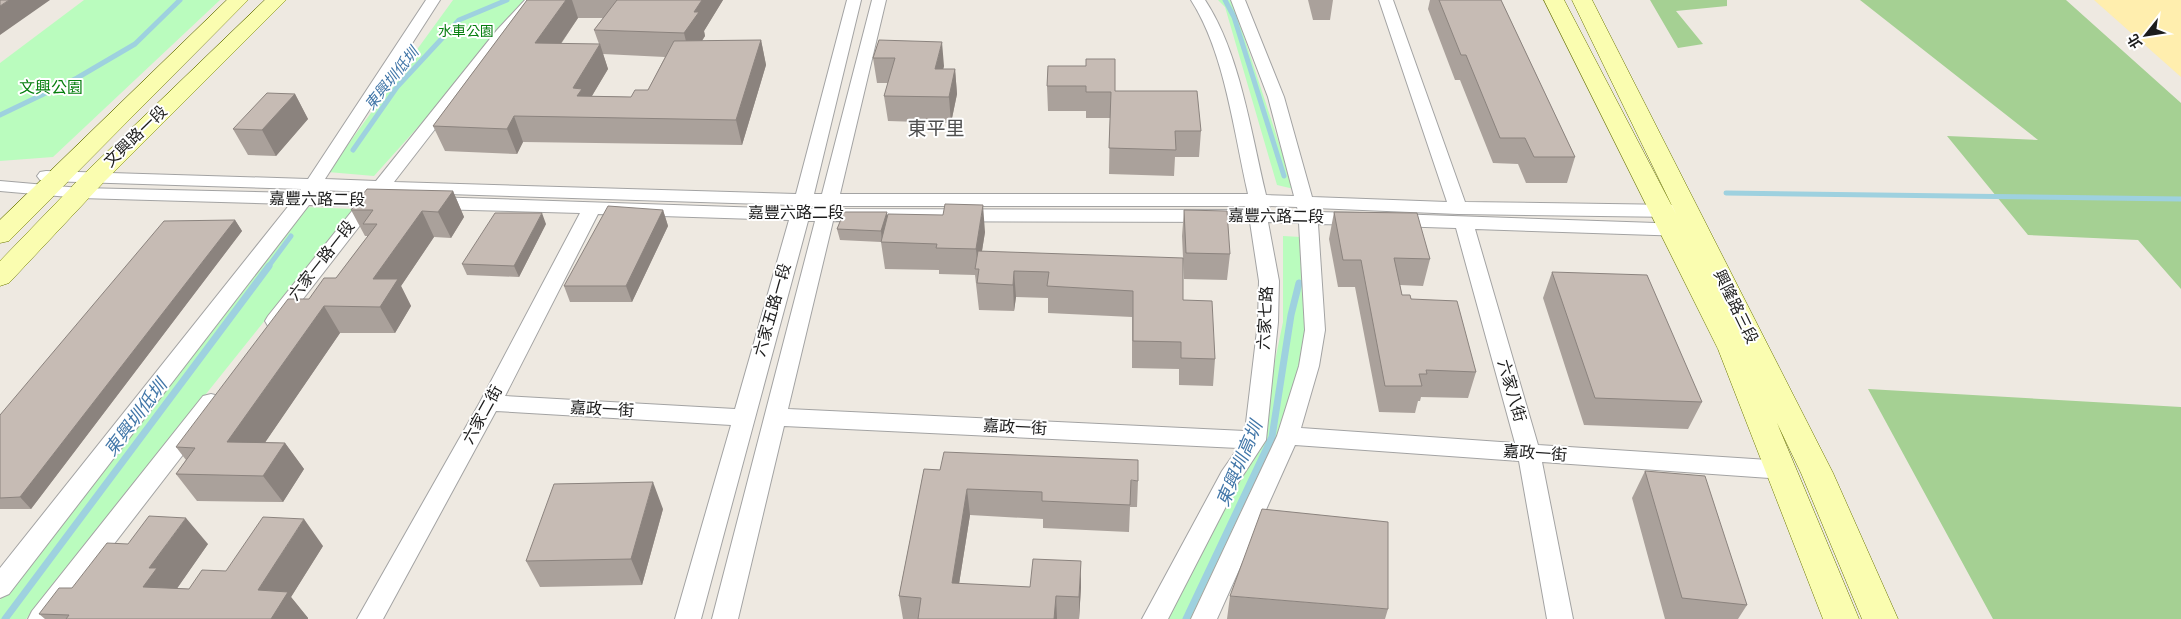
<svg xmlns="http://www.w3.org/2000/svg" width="2181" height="619" font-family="'Sofia Sans Condensed','Noto Sans TC',sans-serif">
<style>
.forest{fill:#a5d093}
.sand{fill:#ffeeae}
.park{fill:#bafcbe}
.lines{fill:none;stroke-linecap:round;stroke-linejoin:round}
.stream-far1{stroke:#9ed1df;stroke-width:5}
.stream{stroke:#9ed1df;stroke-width:7}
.street-casing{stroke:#a3a3a3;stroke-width:2}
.secondary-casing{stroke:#6a7600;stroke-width:1}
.street{fill:#fff;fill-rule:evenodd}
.secondary{fill:#fafdb0;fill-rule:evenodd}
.wall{fill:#aaa19b;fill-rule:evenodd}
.shaded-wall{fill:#8b837e}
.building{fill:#c6bbb4;stroke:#8b837e}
.labels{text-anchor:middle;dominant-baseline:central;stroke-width:4;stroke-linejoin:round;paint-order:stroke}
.far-park-label{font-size:14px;fill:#057e0e;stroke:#fff}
.far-water-label{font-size:15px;font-style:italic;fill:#4176a8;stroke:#fff}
.park-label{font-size:16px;fill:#057e0e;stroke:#fff}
.street-label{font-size:16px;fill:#1c1c1c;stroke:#fff}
.water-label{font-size:18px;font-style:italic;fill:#4176a8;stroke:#fff}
.quarter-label{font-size:19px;fill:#4f4f4f;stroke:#fff}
</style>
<rect width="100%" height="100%" fill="#eee9e1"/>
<path class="forest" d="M1650 0H1727V6L1676 11 1703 44 1678 48Z
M1860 0H2066L2181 103V289L2138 240 2028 235 1947 136 2038 140Z
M1868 389 2181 407V619H1993Z"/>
<path class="sand" d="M2095 0H2181V77L2094 0Z"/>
<path class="park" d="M84 0H220L53 157 0 161V63Z
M453 0H532L374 176 328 172Z
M1218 0H1232L1294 189 1277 185 1225 7Z
M304 207 354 209 26 619H0V600Z
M1283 236 1301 237 1308 329 1282 436 1197 619H1167L1260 433 1283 322Z"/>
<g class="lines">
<path class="stream-far1" d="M1225 0 1234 17 1284 176
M0 115 77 78 135 44 180 0
M353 150 397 87 459 20 507 0
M1726 193 2181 199
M268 267 291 236"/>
<path class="stream" d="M5 619 269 266
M1186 619 1272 437 1291 315 1299 283"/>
<g class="street-casing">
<path id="street" d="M426 0H440L325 179 376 181 497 30 525 0H540L507 36 394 182 796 194 847 0H861L814 194H822L872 0H886L840 194H1248C1234 133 1225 53 1191 0H1205C1240 53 1251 133 1266 195L1294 196 1268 97 1231 0H1245L1284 97 1312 197 1447 202 1379 0H1393L1465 202 1676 205 1682 207 1685 211 1682 215 1676 217 1458 214 1315 208 1316 212 1360 213 1367 215 1369 219 1367 223 1360 225 1318 224 1325 330 1319 366 1301 428 1515 443 1456 228 1394 226 1387 224 1385 220 1387 216 1394 214 1685 224 1692 226 1694 230 1692 234 1685 236 1475 229 1538 445 1782 461 1790 464 1793 470 1790 476 1782 479 1542 462 1573 619H1547L1519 461 1295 445 1217 619H1191L1277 436 1299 366 1305 330 1299 223 1268 222 1279 281 1278 322 1266 440 1238 483 1168 619H1142L1222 471 1238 448 784 426 738 619H712L815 221H808L701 619H675L731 425 496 411 383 619H357L480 402 580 213 432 209 426 207 423 203 426 199 432 197 792 209 793 205 386 192 384 195 391 197 394 201 391 205 375 206 282 326 275 328 268 326 265 321 268 316 356 206 309 205 9 594 0 598V568L290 204 80 198 0 191V181L80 188 298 193 301 189 46 181 40 180 37 176 40 172 46 171 308 179ZM318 190 367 192 365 195 316 194ZM811 206H819L818 209H811ZM837 206H1249V210L836 209ZM1267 206 1297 207 1298 211H1267ZM598 214 789 220 735 409 505 396ZM833 221 1250 222 1259 281 1258 322 1245 431 788 409Z
M211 394 219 396 222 402 219 408 56 619H28L32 611 203 396Z"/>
</g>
<g class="secondary-casing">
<path id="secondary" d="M227 0H248L9 241 0 243V220Z
M265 0H286L103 183 9 283 0 286V261L85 173Z
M1544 0H1564L1676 214 1572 0H1592L1833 473 1898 619H1862L1801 473 1777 423 1859 619H1823L1718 349Z"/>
</g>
<use href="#street" class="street"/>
<use href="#secondary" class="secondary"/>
</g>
<path class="wall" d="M527 0H723L704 31 705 36 702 41 761 40 766 65 742 145 523 142 517 154 445 151 433 126ZM578 18H603L594 30 599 44H561ZM603 54 665 57 648 90 631 97 592 96 608 69Z
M1308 0H1333L1330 20H1313Z
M1430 0H1501L1575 157 1567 183H1526L1518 164 1493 163 1460 80H1455L1428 9Z
M879 40 944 66 943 69H955L957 94 951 123 888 121 884 96 888 83H877L873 58Z
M1048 66 1115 91 1201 131 1199 157H1175L1174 176 1109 174 1110 118H1086V111H1048L1047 86Z
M295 94 308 119 276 156 248 155 233 129Z
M453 191 464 217 451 238 434 237 401 286 411 306 395 333H340L265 442 285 443 304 469 283 502 197 501 176 474 186 460 176 447 309 299 336 278 368 236H365L351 210Z
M663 210 668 226 632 302H570L564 286Z
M1184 210 1230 254 1227 280 1184 279 1182 236Z
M1334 212 1430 259 1423 286 1400 285 1402 295 1411 299 1476 372 1468 398 1421 397 1420 401H1418L1415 413 1379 412 1355 287H1338L1329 239Z
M887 215 985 232 982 251 1183 300 1215 359 1213 386 1179 385V369L1132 368V317L1048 313V298L1016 297 1014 311 979 310 975 275 939 274V270L885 269 881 242 840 240 837 229Z
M235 220 242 231 31 509H0V415Z
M546 224 519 277 467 275 462 264Z
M1552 272 1702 402 1688 429 1584 425 1543 298Z
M924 469 1138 481 1137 507H1130L1129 532 1043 528V519L970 515 959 584 1030 587H1081L1079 619H903L899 596Z
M1645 471 1747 605 1738 619H1665L1632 498Z
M663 509 642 585 540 587 526 561Z
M128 544H208L177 588 189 589 226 571 323 546 291 597 308 618V619H45L39 614Z
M1230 596 1388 609 1385 619H1227Z"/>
<path class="shaded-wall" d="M9 0H50L0 35V6Z
M566 0H572L578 18 544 68 535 43Z
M702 0H723L704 31 705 36 690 58 684 33 694 12Z
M761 40 766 65 742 145 736 120Z
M942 42 944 66 937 94 935 69Z
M600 44 608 69 587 104 585 117 573 88Z
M955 69 957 94 951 123 949 97Z
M295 94 308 119 276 156 262 130Z
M514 116 523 142 517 154 507 129Z
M453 191 464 217 451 238 438 212Z
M983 205 985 232 979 269H978L976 249Z
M663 210 668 226 632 302 626 286Z
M422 211 434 237 401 286 411 306 395 333 380 307 373 279Z
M887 212 888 223 882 242 881 231Z
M542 213 546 224 519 277 514 266Z
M235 220 242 231 31 509 20 497Z
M1014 271 1016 297 1014 311 1013 285Z
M324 306 340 333 247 469 227 442Z
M285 443 304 469 283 502 263 476Z
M653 482 663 509 642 585 631 559Z
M967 489 970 515 955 609 952 583Z
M186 518 208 544 176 590 143 587 149 568Z
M304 519 323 546 291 597 308 618V619H271L258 590Z
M1081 561V587L1079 619V597Z
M1056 596 1057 619H1054Z"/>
<path class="building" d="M0 0H9L0 6Z
M527 0H566L535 43 600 44 573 88 582 89 577 96 631 97 635 90H648L674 41 761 40 736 120 514 116 507 129 433 126Z
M617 0H702L694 12H699L684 33 594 30Z
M1439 0H1501L1575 157H1534L1525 138H1500L1466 55H1461Z
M879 40 942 42 935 69H955L949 97 884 96 895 58H873Z
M1086 59H1115V91H1197L1201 131H1175L1176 150 1109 148 1111 92H1086V86H1047L1048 66H1086Z
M267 93 295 94 262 130 233 129Z
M367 189 453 191 438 212 422 211 373 279H398L380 307 324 306 227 442 285 443 263 476 176 474 195 448 176 447 288 299H309L324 278H336L377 224H363L373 210H351Z
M945 204 983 205 976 249 936 248 937 244 881 242 888 214 943 215Z
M608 206 663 210 626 286H564Z
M1184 210 1227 211 1230 254 1186 253Z
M844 212H887L881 231 837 229Z
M1334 212 1417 213 1430 259 1394 258 1402 295H1410L1411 299 1457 301 1476 372 1426 370 1427 374H1419L1422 386H1385L1361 260H1343Z
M495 213H542L514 266 462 264Z
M235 220 20 497 0 498V415L164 221Z
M978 251 1183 258V300L1212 301 1215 359 1181 358V342L1133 341V291L1047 286 1049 272 1014 271 1013 285 977 283 979 269H975Z
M1552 272 1647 275 1702 402 1595 398Z
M944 452 1138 460V481L1131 480 1130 505 1042 501V492L967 489 952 583 1030 587 1033 559 1081 561 1079 597 1056 596 1054 619H918L921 598 899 596 924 469 940 470Z
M1645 471 1705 476 1747 605 1682 598Z
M653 482 631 559 526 561 554 484Z
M1262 509 1388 522V609L1230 596Z
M149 516 186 518 149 568H157L143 587 189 589 202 570 226 571 263 517 304 519 258 590 288 592 271 619H66L69 615 39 614 59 588H72L107 543 128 544Z"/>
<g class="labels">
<g class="far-park-label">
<text x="466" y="31">水車公園</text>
</g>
<g class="far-water-label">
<text transform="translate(392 79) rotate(-51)">東興圳低圳</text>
</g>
<g class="park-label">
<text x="51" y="88">文興公園</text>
</g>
<g class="street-label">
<text transform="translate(136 137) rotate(-44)">文興路一段</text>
<text transform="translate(317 200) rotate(1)">嘉豐六路二段</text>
<text x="796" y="213">嘉豐六路二段</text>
<text transform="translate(1276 217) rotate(1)">嘉豐六路二段</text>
<text transform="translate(322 261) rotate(-52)">六家一路一段</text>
<text transform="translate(1735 307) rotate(64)">興隆路三段</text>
<text transform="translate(773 310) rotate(-74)">六家五路一段</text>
<text transform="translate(1266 318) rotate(-87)">六家七路</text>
<text transform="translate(1511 391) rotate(74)">六家八街</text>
<text transform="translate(602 410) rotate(3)">嘉政一街</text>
<text transform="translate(483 415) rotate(-61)">六家二街</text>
<text transform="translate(1015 428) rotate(3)">嘉政一街</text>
<text transform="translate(1535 454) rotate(4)">嘉政一街</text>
</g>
<g class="water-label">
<text transform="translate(136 418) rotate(-53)">東興圳低圳</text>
<text transform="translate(1240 464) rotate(-67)">東興圳高圳</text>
</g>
<g class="quarter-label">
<text x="936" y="129">東平里</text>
</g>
</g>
<g transform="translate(2146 35) rotate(240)" stroke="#ffffff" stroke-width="4" paint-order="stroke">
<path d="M0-4L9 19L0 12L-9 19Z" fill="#1c1c1c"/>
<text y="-8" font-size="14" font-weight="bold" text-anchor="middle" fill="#1c1c1c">北</text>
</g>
</svg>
